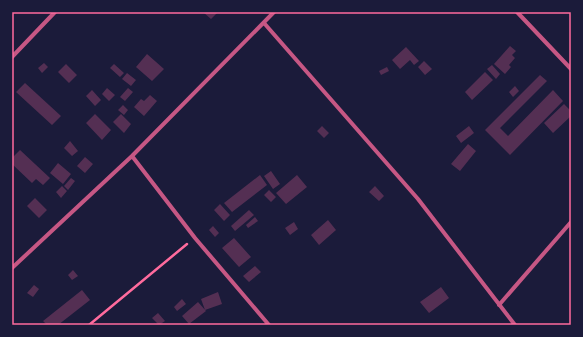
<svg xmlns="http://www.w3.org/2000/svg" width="583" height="337" font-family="Jost,sans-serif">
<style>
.building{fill:#542f53}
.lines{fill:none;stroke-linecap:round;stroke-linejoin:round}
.path{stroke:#ff6b9d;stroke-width:2.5}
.minor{stroke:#c65784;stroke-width:4}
.neatline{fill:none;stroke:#ff6b9d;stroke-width:1.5}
</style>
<rect width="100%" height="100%" fill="#1b1b3a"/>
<path class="building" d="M203 12H218L211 19Z
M510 46 516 51 512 55 515 58 509 65 511 67 505 74 494 64Z
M406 47 419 61 414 65 410 60 400 69 392 60Z
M147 54 164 69 152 81 136 67Z
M424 61 432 69 425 75 418 67Z
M44 63 48 67 42 73 38 68Z
M66 64 77 75 69 83 58 72Z
M114 64 124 73 120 77 110 68Z
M492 65 500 74 496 79 487 69Z
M387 67 389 71 381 75 379 71Z
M485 72 493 80 472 100 465 92Z
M127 73 136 80 131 86 122 79Z
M540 75 547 81 500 128 508 136 553 90 563 101 510 155 485 130Z
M25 83 61 116 52 125 16 92Z
M515 86 519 91 513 97 509 92Z
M107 88 115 95 109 101 102 94Z
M128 88 133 92 125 101 120 97Z
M92 90 101 100 95 106 86 96Z
M150 95 157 101 144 116 134 107 141 99 144 101Z
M564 104 571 111V116L553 133 544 123Z
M123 105 128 110 124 115 118 110Z
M95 114 111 130 102 140 86 123Z
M121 114 131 124 124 133 113 122Z
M322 126 329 133 324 138 317 131Z
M469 126 474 133 461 143 456 136Z
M70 141 78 151 72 156 64 148Z
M468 144 476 151 460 171 451 164Z
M20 150 50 178 43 185 36 179 32 183 12 164V158Z
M85 157 93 164 85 173 77 166Z
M58 163 71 174 63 184 50 173Z
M271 171 280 184 273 189 264 176Z
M260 175 267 185 232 212 224 203Z
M297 175 307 187 286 204 276 193Z
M71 178 75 181 68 190 64 186Z
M62 186 67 191 61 198 56 192Z
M375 186 384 196 379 201 369 192Z
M269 190 276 197 271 202 264 195Z
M35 198 47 210 39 218 27 206Z
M220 204 230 215 224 221 214 210Z
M249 210 254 215 235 231 231 226Z
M255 217 258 221 248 228 246 225Z
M328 220 336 230 319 245 311 235Z
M294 222 298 229 290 235 285 228Z
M213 226 219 233 215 237 209 230Z
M234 238 251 257 239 267 222 248Z
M255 266 261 272 249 282 243 276Z
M73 270 78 276 72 280 68 275Z
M34 285 39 289 33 297 27 293Z
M441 287 449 298 429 313 420 302Z
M82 290 90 300 58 325H47L43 321Z
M218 292 222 304 205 310 201 299Z
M182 299 186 304 177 311 174 307Z
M198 302 206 311 189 324 182 316Z
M158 313 165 321 159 325 152 318Z"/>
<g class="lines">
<path class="path" d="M89 325 187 244"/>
<path class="minor" d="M517 12 571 69
M264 23 418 199 515 325
M12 57 55 12
M132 156 195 238 269 325
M12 268 132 156 274 12
M499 305 571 222"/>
</g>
<rect width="583" height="337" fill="none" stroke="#1b1b3a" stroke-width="26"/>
<rect x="13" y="13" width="557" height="311" class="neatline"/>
</svg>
